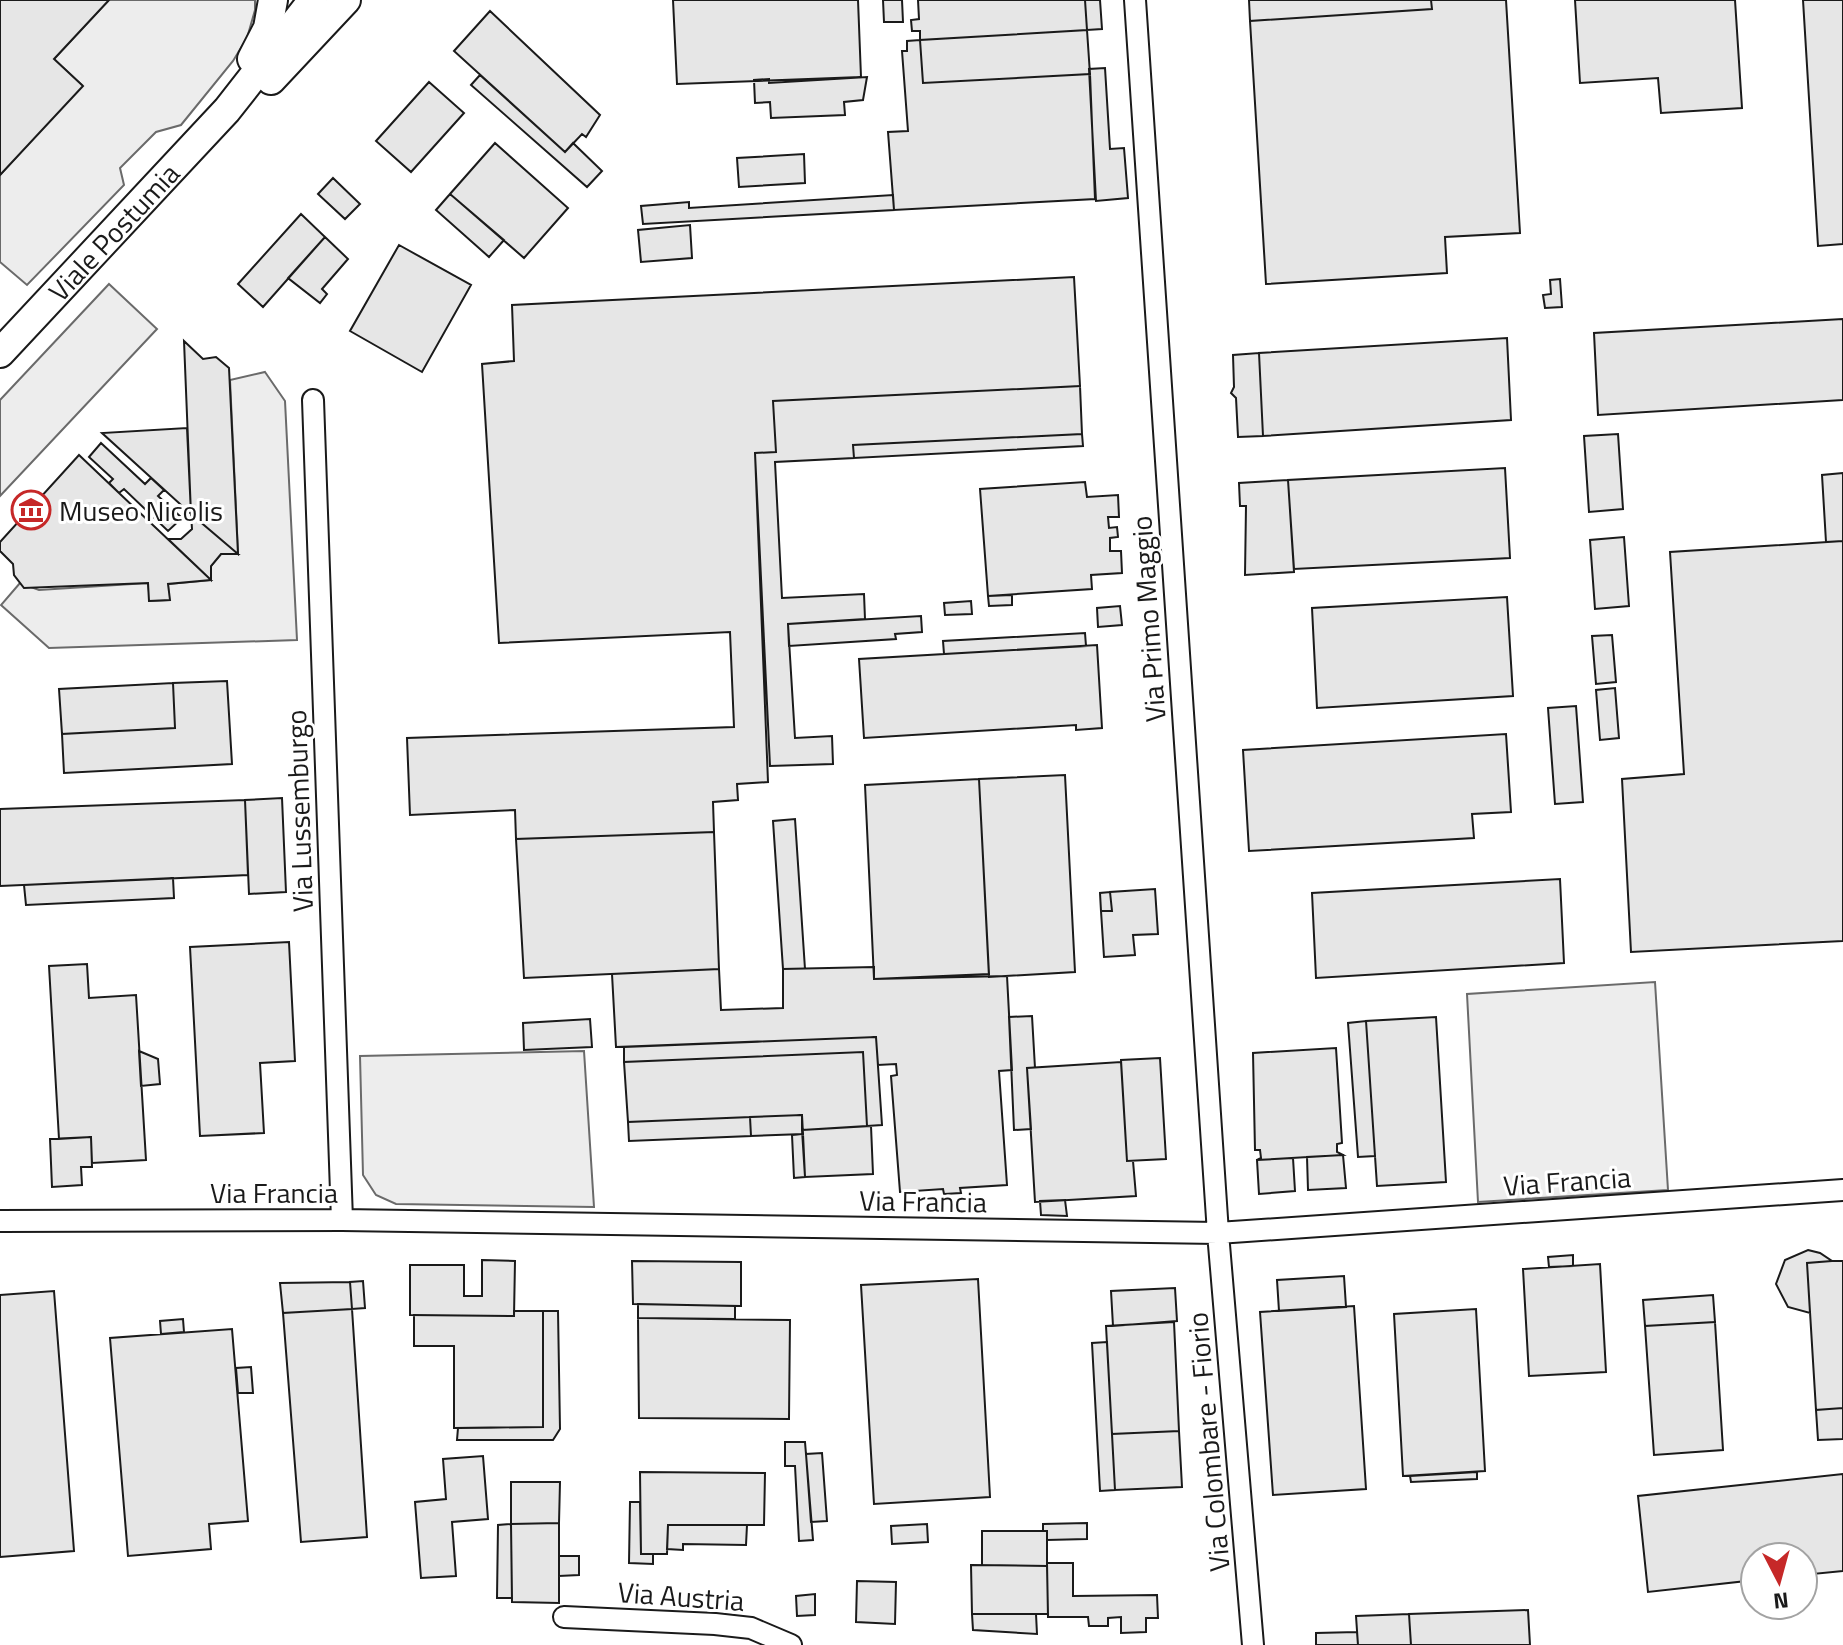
<svg xmlns="http://www.w3.org/2000/svg" width="1843" height="1645" font-family="'Titillium Web',sans-serif">
<style>
.parking{fill:#ededed;stroke:#6a6a6a;stroke-width:2}
.building{fill:#e6e6e6;stroke:#1a1a1a;stroke-width:2}
.lines{fill:none;stroke-linecap:round;stroke-linejoin:round}
.minor-casing{stroke:#1a1a1a;stroke-width:24}
.secondary-casing{stroke:#1a1a1a;stroke-width:32}
.minor{stroke:#fff;stroke-width:20}
.secondary{stroke:#fff;stroke-width:28}
.labels{text-anchor:middle;dominant-baseline:central;stroke-width:6;stroke-linejoin:round;paint-order:stroke}
.street-label{font-size:28px;fill:#1a1a1a;stroke:#fff}
.poi-label{font-size:28px;fill:#1a1a1a;stroke:#fff;text-anchor:start}
</style>
<rect width="100%" height="100%" fill="#fff"/>
<path class="parking" d="M109 0H255V10L247 38 233 61 181 125 156 132 120 168 124 185 27 285 0 262V175L82 85 54 59Z
M109 284 157 329 0 496V400Z
M265 372 285 401 297 640 49 648 1 605 20 583 39 590 148 583 150 601 169 600 168 584 211 580V566L221 554 238 553 230 380Z
M1655 982 1668 1190 1478 1202 1467 994Z
M584 1051 594 1207 396 1204 376 1195 363 1175 360 1056Z"/>
<path class="building" d="M0 0H109L54 59 83 86 0 175Z
M673 0H858L861 77 677 84Z
M883 0H902L903 22H884Z
M918 0H1085L1087 30 920 40V31H912L911 20 919 19Z
M1085 0H1100L1102 29 1087 30Z
M1249 0H1431L1432 9 1250 21Z
M1431 0H1506L1520 233 1445 237 1447 273 1266 284 1250 21 1432 9Z
M1575 0H1735L1742 108 1661 113 1658 78 1580 83Z
M1803 0H1843V244L1818 246Z
M490 11 600 115 586 137 582 134 565 152 454 51Z
M1087 30 1090 74 923 83 920 40Z
M920 40 923 83 1090 74 1095 199 894 210 888 132 908 131 902 51H907V41Z
M1105 68 1110 149 1124 148 1128 198 1096 201 1089 69Z
M480 75 565 152 573 143 602 171 587 187 471 85Z
M867 77 863 100 844 102 845 115 771 118 770 102 755 103 754 80 769 79V83Z
M429 82 464 113 411 172 376 141Z
M495 143 568 208 524 258 450 194Z
M804 154 805 183 739 187 737 158Z
M333 178 360 204 345 219 318 194Z
M450 194 504 240 489 257 436 210Z
M893 195 894 210 643 224 641 206 689 202V208Z
M301 214 325 237 263 307 238 284Z
M690 225 692 258 641 262 638 230Z
M325 237 348 259 322 289 327 294 320 303 288 278Z
M399 245 471 285 422 372 350 331Z
M1074 277 1080 386 773 401 776 452 755 453 768 782 737 784 738 800 713 802 714 832 516 839 515 810 410 815 407 738 734 727 730 632 499 643 482 364 514 361 512 305Z
M1560 279 1562 307 1545 308 1543 295 1551 294 1550 280Z
M1843 319V400L1598 415 1594 333Z
M1507 338 1511 420 1263 436 1259 353Z
M184 341 203 359 216 357 229 368 238 554 191 514Z
M1259 353 1263 436 1238 437 1236 398 1231 393 1234 387 1233 355Z
M1080 386 1082 434 853 445 854 458 775 462 782 598 864 594 865 619 788 624 795 738 832 736 833 764 770 766 755 453 776 452 773 401Z
M187 428 191 514 102 433Z
M1082 434 1083 446 854 458 853 445Z
M1618 434 1623 509 1589 512 1584 436Z
M101 443 145 484 151 478 164 490 158 496 182 518 168 531 124 489 119 493 109 483 113 479 89 457Z
M79 455 119 493 211 580 168 584 170 600 149 601 148 583 24 588 14 575 13 564 0 551V542Z
M1505 468 1510 558 1294 569 1288 480Z
M1843 473V541L1826 542 1822 475Z
M1288 480 1294 572 1245 575 1246 506H1240L1239 483Z
M1085 482 1087 497 1118 495 1119 517H1108L1109 528 1117 527 1118 537 1110 538V551H1121L1122 573 1091 575 1092 589 988 596 980 489Z
M191 514 238 554H221L211 566V580L168 539H181L192 529Z
M1624 537 1629 606 1595 609 1590 540Z
M1843 541V941L1631 952 1622 779 1684 774 1670 552Z
M1012 595V605L989 606 988 596Z
M1507 597 1513 696 1317 708 1312 608Z
M971 601 972 614 945 615 944 603Z
M1120 606 1122 625 1098 627 1097 608Z
M921 616 922 632 895 634 896 639 789 646 788 624Z
M1085 633 1086 646 944 654 943 641Z
M1612 635 1616 682 1596 684 1592 636Z
M1097 645 1102 728 1076 730V725L864 738 859 659Z
M227 681 232 764 64 773 62 734 175 728 173 683Z
M173 683 175 728 62 734 59 689Z
M1615 688 1619 738 1600 740 1596 690Z
M1576 706 1583 802 1555 804 1548 708Z
M1506 734 1511 812 1472 814 1474 838 1249 851 1243 750Z
M1065 775 1075 972 989 977 979 779Z
M979 779 989 974 874 979 865 785Z
M282 798 286 892 249 894 245 800Z
M245 800 248 875 0 886V809Z
M795 819 805 969H783L773 821Z
M714 832 719 969 524 978 516 839Z
M173 878 174 898 26 905 24 885Z
M1560 879 1564 963 1316 978 1312 893Z
M1155 889 1158 934 1133 935 1135 955 1104 957 1101 911H1112L1110 892Z
M1110 892 1112 911H1101L1100 893Z
M289 942 295 1061 260 1063 264 1133 200 1136 190 947Z
M87 964 89 998 136 995 146 1160 92 1163 91 1137 59 1139 49 966Z
M874 967V979L1007 976 1012 1070 999 1071 1007 1185 960 1188 961 1193 944 1194 943 1189 900 1192 891 1076 897 1075 896 1064 878 1065 876 1037 616 1047 612 974 719 969 721 1010 783 1008V969Z
M1032 1016 1035 1068H1027L1031 1129 1014 1130 1009 1017Z
M1436 1017 1446 1182 1377 1186 1366 1021Z
M590 1019 592 1047 524 1050 523 1023Z
M1366 1021 1375 1156 1358 1157 1348 1023Z
M876 1037 882 1125 867 1126 863 1052 624 1062V1047Z
M1336 1048 1342 1143 1337 1144V1152L1343 1155 1257 1160 1261 1158 1260 1150H1255L1253 1053Z
M139 1051 158 1059 160 1084 141 1086Z
M863 1052 867 1126 802 1130V1115L628 1122 624 1062Z
M1160 1058 1166 1159 1127 1161 1121 1060Z
M1121 1062 1127 1161H1133L1136 1196 1035 1202 1027 1068Z
M802 1115 803 1134 751 1136 750 1117Z
M750 1117 751 1136 629 1141 628 1122Z
M871 1126 873 1174 805 1177 802 1130Z
M803 1134 805 1177 794 1178 792 1135Z
M91 1137 92 1167H81L82 1185 52 1187 50 1139Z
M1343 1155 1346 1188 1308 1190 1307 1157Z
M1293 1158 1295 1191 1259 1194 1257 1160Z
M1065 1200 1067 1216 1041 1215 1040 1201Z
M1808 1250 1820 1253 1832 1261 1807 1263 1810 1313 1788 1307 1776 1284 1785 1260Z
M1573 1255V1266L1549 1267 1548 1257Z
M482 1260 515 1261 514 1316 410 1315V1265H464V1296H482Z
M632 1261 741 1262V1306L633 1304Z
M1832 1261H1843V1408L1816 1410 1807 1263Z
M1600 1264 1606 1372 1529 1376 1523 1269Z
M1344 1276 1346 1307 1279 1311 1277 1280Z
M978 1279 990 1497 874 1504 861 1285Z
M363 1281 365 1308 352 1309 350 1282Z
M350 1282 352 1309 283 1313 280 1283Z
M1175 1288 1177 1321 1113 1326 1111 1291Z
M54 1291 74 1551 0 1557V1295Z
M1713 1295 1715 1322 1645 1326 1643 1300Z
M638 1304 735 1306V1319L638 1318Z
M1354 1306 1366 1489 1273 1495 1260 1312Z
M352 1309 367 1537 301 1542 283 1313Z
M1476 1309 1485 1471 1403 1476 1394 1314Z
M514 1311H543V1427L454 1428V1346H414V1315L514 1316Z
M543 1311H558L560 1429 553 1440H457L458 1428 543 1427Z
M638 1318 790 1320 789 1419 639 1418Z
M183 1319 184 1332 161 1334 160 1321Z
M1174 1322 1179 1431 1112 1434 1106 1326Z
M1715 1322 1723 1450 1654 1455 1645 1326Z
M232 1329 248 1521 209 1524 211 1549 128 1556 110 1338Z
M1107 1342 1115 1490 1100 1491 1092 1343Z
M251 1367 253 1393H238L236 1368Z
M1843 1408V1439L1818 1440 1816 1410Z
M1179 1431 1182 1487 1115 1490 1112 1434Z
M785 1442H805L813 1540 799 1541 795 1466H785Z
M822 1453 827 1521 811 1522 806 1454Z
M483 1456 488 1519 452 1522 456 1576 421 1578 415 1502 446 1499 443 1459Z
M640 1472 765 1473 764 1525H668L667 1554H641Z
M1477 1472V1479L1411 1482 1410 1476Z
M1843 1474V1571L1803 1575V1557H1755V1580L1648 1592 1638 1496Z
M511 1482H560L559 1523 511 1524Z
M630 1502H640L641 1554H653V1564L629 1563Z
M559 1523V1603L512 1602 511 1524Z
M1087 1523V1539L1047 1540V1531H1043V1524Z
M511 1524 512 1598H497L498 1525Z
M927 1524 928 1542 892 1544 891 1526Z
M668 1525H747L746 1545 683 1544V1550L667 1549Z
M982 1531H1047V1566L982 1565Z
M559 1556H579V1575L559 1576Z
M1047 1563H1073V1596L1157 1595 1158 1618H1146V1632L1121 1633V1617L1108 1618V1626H1089L1088 1617H1048Z
M971 1565 1047 1566 1048 1614H972Z
M857 1581 896 1582 895 1624 856 1622Z
M815 1594V1615L797 1616 796 1596Z
M1528 1610 1530 1645H1411L1409 1614Z
M972 1614H1036L1037 1634 973 1630Z
M1409 1614 1411 1645H1358L1356 1616Z
M1357 1632 1358 1645H1316V1633Z"/>
<g class="lines">
<g class="minor-casing">
<path id="minor" d="M1135 0 1218 1233 1253 1645
M313 400 342 1220
M0 1221 342 1220 1218 1233 1843 1190
M564 1617 715 1624 751 1628 791 1645"/>
</g>
<g class="secondary-casing">
<g id="secondary">
<path d="M252 59 268 28 273 0"/>
<path d="M271 80 346 0"/>
<path id="s1" d="M0 353 227 110 313 0"/>
</g>
</g>
<use href="#minor" class="minor"/>
<use href="#secondary" class="secondary"/>
</g>
<defs>
<g id="museum-ring" transform="scale(2)"><circle r="9.5" fill="#fff" stroke="#c62828" stroke-width="1.5"/><path d="M0-6L6-3V-2H-6V-3ZM-5-1h2V3h-2ZM-1-1h2V3h-2ZM3-1h2V3H3ZM-6 4H6V6H-6Z" fill="#c62828"/></g>
</defs>
<g fill-rule="evenodd">
<use href="#museum-ring" x="31" y="510"/>
</g>
<g class="labels">
<g class="street-label">
<text stroke="none"><textPath href="#s1" startOffset="166">Viale Postumia</textPath></text>
<text transform="translate(1148 619) rotate(-94)">Via Primo Maggio</text>
<text transform="translate(299 811) rotate(-92)">Via Lussemburgo</text>
<text transform="translate(1567 1181) rotate(-4)">Via Francia</text>
<text x="274" y="1192">Via Francia</text>
<text transform="translate(923 1201) rotate(1)">Via Francia</text>
<text transform="translate(1208 1442) rotate(-95)">Via Colombare - Fiorio</text>
<text transform="translate(681 1596) rotate(4)">Via Austria</text>
</g>
<g class="poi-label">
<text x="59" y="510">Museo Nicolis</text>
</g>
</g>
<g transform="translate(1779 1581) rotate(174)"><circle r="38" fill="#ffffff" stroke="#a3a3a3" stroke-width="2"/>
<path d="M0-6L14 30L0 20L-14 30Z" fill="#c62828"/>
<text y="-12" font-size="22" font-weight="bold" text-anchor="middle" fill="#1a1a1a">N</text>
</g>
</svg>
